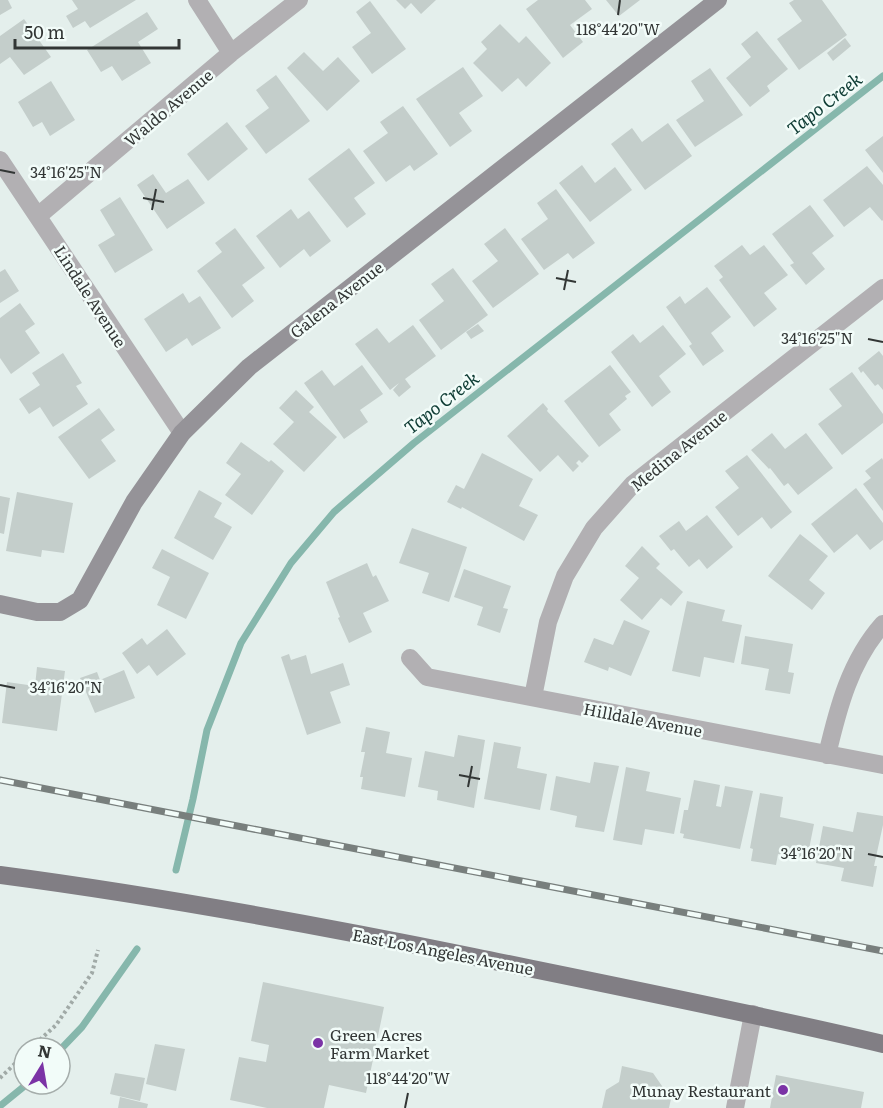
<svg xmlns="http://www.w3.org/2000/svg" width="883" height="1108" font-family="Literata,serif">
<style>
.lines{fill:none;stroke-linecap:round;stroke-linejoin:round}
.stream{stroke:#86b7ac;stroke-width:7}
.building{fill:#c4cecb}
.path{stroke:#a1aaa7;stroke-width:4;stroke-dasharray:3 3;stroke-linecap:butt}
.street{stroke:#b2b0b3;stroke-width:18}
.secondary{stroke:#959398;stroke-width:18}
.primary{stroke:#817e84;stroke-width:18}
.rail-casing{stroke:#787f7d;stroke-width:7}
.rail{stroke:#f2fcf9;stroke-width:4.5;stroke-dasharray:14;stroke-linecap:butt}
.ticks{fill:none;stroke:#323635;stroke-width:2}
.poi-dot{fill:#7b33a6;stroke:#f2fcf9;stroke-width:2}
.labels{text-anchor:middle;dominant-baseline:central;stroke-width:5;stroke-linejoin:round;paint-order:stroke}
.street-label{font-size:16px;fill:#323635;stroke:#f2fcf9}
.poi-label{font-size:16px;fill:#323635;stroke:#f2fcf9;text-anchor:start}
.water-label{font-size:18px;font-style:italic;fill:#0d3b33;stroke:#f2fcf9}
.ticks-label{font-size:15px;text-anchor:middle;fill:#323635;stroke:#f2fcf9;stroke-width:5;stroke-linejoin:round;paint-order:stroke}
</style>
<rect width="100%" height="100%" fill="#e4efec"/>
<g class="lines">
<path class="stream" d="M176 870 193 799 207 730 241 643 291 563 334 512 414 443 883 76
M60 1050 82 1027 137 949
M0 1106 27 1084"/>
</g>
<path class="building" d="M0 0H8L12 8 0 15Z
M72 0H136L90 28 85 21 73 28 66 16 78 9Z
M396 0H436L421 14 411 3 405 9Z
M538 0H585L592 9 570 25 583 42 563 58 526 9Z
M606 0H640L619 16Z
M794 0H822L847 35 799 70 777 39 802 21 789 3Z
M370 1 406 49 372 74 352 47 371 33 356 12Z
M147 12 158 29 138 42 151 63 122 81 112 66 101 72 87 50Z
M24 19 51 57 24 75 10 57 0 64V36Z
M500 24 519 43 526 36 551 63 526 87 518 78 502 92 473 63 487 49 481 42Z
M757 31 788 69 767 86 770 91 750 107 726 78 751 57 741 44Z
M845 38 851 46 833 61 827 53Z
M304 52 323 71 338 57 360 81 327 111 287 68Z
M463 67 483 96 459 113 472 131 450 147 416 99Z
M710 68 743 115 695 147 676 120 704 101 691 81Z
M276 75 310 121 266 154 245 126 269 108 256 90Z
M51 81 75 120 50 136 42 122 33 127 18 102Z
M403 106 438 154 414 171 410 165 386 182 363 151 388 133 380 122Z
M227 122 248 149 208 181 187 154Z
M668 123 692 156 645 190 611 144 632 128 642 142Z
M883 136V173L865 150Z
M349 148 375 183 354 198 366 214 347 228 308 179Z
M582 165 595 183 615 167 632 190 590 222 559 183Z
M867 166 883 185V220L882 221 870 207 844 227 823 200Z
M153 174 166 193 188 179 205 203 167 229 137 185Z
M556 189 595 243 573 259 568 253 544 270 521 239 548 219 537 203Z
M120 197 153 250 115 273 98 245 115 235 100 210Z
M810 205 834 236 812 253 825 269 806 285 790 265 794 263 772 234Z
M291 209 298 219 309 211 331 241 310 257 304 249 280 268 256 236Z
M235 228 265 268 242 285 254 301 232 318 197 271 222 252 215 243Z
M505 228 539 274 493 308 472 281 498 261 484 244Z
M742 245 750 255 764 245 788 275 764 293 777 309 754 327 719 280 723 277 714 266Z
M453 268 488 315 441 350 419 320 444 301 431 284Z
M5 269 19 291 0 303V272Z
M707 287 731 317 711 333 724 351 703 366 689 346 692 344 666 307 680 296 685 304Z
M183 293 189 303 200 296 221 328 192 346 187 338 166 352 144 319Z
M20 303 35 324 25 331 40 353 11 374 0 358V318Z
M478 324 484 331 471 339 466 332Z
M413 325 436 356 405 379 411 387 399 397 393 390 399 383 390 390 355 344 377 328 389 343Z
M663 325 686 354 659 376 671 392 652 407 611 352 633 334 640 343Z
M879 351 883 356V390L878 384 875 386 863 371 861 373 858 368Z
M63 353 82 383 76 386 88 404 53 427 40 407 29 414 19 399 40 385 32 373Z
M362 365 383 394 360 410 368 422 344 439 304 383 322 370 334 386Z
M610 365 631 392 625 396 627 399 609 414 621 430 599 447 564 401Z
M852 372 883 414V423L842 455 818 424 842 406 829 389Z
M296 390 314 407 309 412 337 437 304 472 273 444 294 422 279 408Z
M543 403 548 409 547 411 589 456 582 463 579 460 576 463 579 466 573 472 558 455 540 472 507 436Z
M99 408 115 430 101 440 116 461 89 479 58 437Z
M772 433 785 449 806 433 833 468 798 495 788 483 784 486 770 468 769 469 751 450Z
M241 442 269 462 271 460 284 471 252 515 225 495 241 474 226 463Z
M482 453 533 479 519 506 538 515 524 541 462 507 461 509 447 502 456 485 464 489Z
M747 455 792 512 771 529 762 517 738 536 715 507 739 488 725 471Z
M882 458 883 460V511L863 484 871 478 865 471Z
M856 488 883 523V540L870 550 857 534 834 553 811 524Z
M199 490 222 503 214 517 232 527 213 560 174 538Z
M17 492 73 503 64 553 42 550 41 557 6 551Z
M0 496 10 498 4 534 0 533Z
M707 515 733 547 707 569 699 559 689 567 674 549 671 551 659 536 679 521 686 531Z
M412 528 467 547 449 602 422 593 429 573 399 563Z
M800 534 828 556 809 580 825 593 812 610 768 576Z
M642 546 660 564 656 568 683 592 671 606 661 598 642 620 620 600 639 578 625 566Z
M162 549 209 573 186 619 157 605 170 577 152 568Z
M367 563 373 577 376 575 389 601 363 613 372 632 349 643 338 618 340 617 326 582Z
M464 569 511 586 503 608 508 609 500 633 477 625 483 607 454 597Z
M687 601 725 610 722 621 742 625 734 663 704 657 700 677 672 671Z
M624 620 650 631 631 676 609 667 608 671 584 662 594 638 613 645Z
M167 629 186 654 157 676 149 665 137 674 122 653 142 638 147 645Z
M745 636 793 644 788 672 794 673 790 694 765 690 769 669 741 664Z
M289 654 291 660 306 655 311 674 343 663 350 685 330 692 341 723 307 735 281 657Z
M37 667 65 671 57 731 2 723 7 682 35 686Z
M124 670 135 698 95 713 80 678 97 672 100 680Z
M366 727 390 732 386 753 412 758 405 797 361 789 363 777H360L365 752H361Z
M458 735 485 740 474 808 437 800 438 791 418 787 425 751 454 757Z
M494 742 521 747 517 768 547 774 540 810 484 799Z
M594 762 619 766 604 832 575 827 577 816 550 810 556 776 590 783Z
M626 767 650 772 646 791 681 798 674 834 645 829 642 845 613 840Z
M694 780 720 785 716 806 721 807 725 786 753 791 740 849 683 838 684 834 680 833 684 810H688Z
M760 793 783 797 780 817 814 824 807 859 778 854 776 865 751 861 753 849 750 848Z
M857 812 883 816V825L874 866H877L873 887 841 881 844 868 816 863 823 826 853 832Z
M263 982 384 1007 366 1093 329 1085 324 1108H267L230 1100 239 1057 266 1062 269 1045 251 1041Z
M155 1044 185 1049 176 1091 146 1084Z
M622 1066 653 1073 671 1099 669 1108H602L606 1090 619 1082Z
M115 1073 145 1078 140 1101 110 1094Z
M776 1075 864 1092 861 1108H770Z
M120 1097 148 1104 147 1108H118Z"/>
<g class="lines">
<path class="path" d="M31 1048 56 1025 92 973 98 950
M0 1078 24 1055"/>
<path class="street" d="M197 0 231 53
M0 160 182 433
M38 216 231 53 299 0
M410 658 427 677 883 765
M533 697 548 622 565 576 594 528 633 484 883 288
M827 755C838 708 850 661 883 624
M735 1108 753 1014"/>
<path class="secondary" d="M0 604 37 612H60L80 600 134 502 182 433 249 367 718 0"/>
<path class="primary" d="M0 875C159 896 317 925 474 957 611 985 747 1012 883 1044"/>
<g class="rail-casing">
<path id="rail" d="M0 780 883 951"/>
</g>
<use href="#rail" class="rail"/>
</g>
<path class="ticks" d="M618 15 620 0M0 170 15 173M143 198 164 202M152 210 156 189M556 278 576 282M564 290 568 270M868 339 883 342M0 685 15 688M459 775 480 779M468 787 472 766M868 854 883 857M405 1108 408 1093"/>
<g class="poi-dot">
<circle cx="318" cy="1043" r="6"/>
<circle cx="783" cy="1090" r="6"/>
</g>
<g class="labels">
<g class="street-label">
<text transform="translate(168 107) rotate(-40)">Waldo Avenue</text>
<text transform="translate(91 296) rotate(57)">Lindale Avenue</text>
<text transform="translate(336 299) rotate(-38)">Galena Avenue</text>
<text transform="translate(678 450) rotate(-39)">Medina Avenue</text>
<text transform="translate(643 719) rotate(11)">Hilldale Avenue</text>
<text transform="translate(443 951) rotate(11)">East Los Angeles Avenue</text>
</g>
<g class="poi-label">
<text x="330" y="1034">Green Acres<tspan x="330" dy="18">Farm Market</tspan></text>
<text x="771" y="1090" text-anchor="end">Munay Restaurant</text>
</g>
<g class="water-label">
<text transform="translate(824 103) rotate(-38)">Tapo Creek</text>
<text transform="translate(441 402) rotate(-38)">Tapo Creek</text>
</g>
</g>
<g class="ticks-label">
<text x="618" y="35">118°44'20"W</text>
<text x="66" y="178">34°16'25"N</text>
<text x="817" y="344">34°16'25"N</text>
<text x="66" y="693">34°16'20"N</text>
<text x="817" y="859">34°16'20"N</text>
<text x="408" y="1084">118°44'20"W</text>
</g>
<g transform="translate(42 1066) rotate(11)"><circle r="28" fill="#f2fcf9" stroke="#a5adab" stroke-width="1.5"/>
<path d="M0-4.5L10 22L0 15L-10 22Z" fill="#7b33a6"/>
<text y="-9" font-size="16" font-weight="bold" text-anchor="middle" fill="#323635">N</text>
</g>
<path d="M15 39v9h164v-9" fill="none" stroke="#323635" stroke-width="3"/>
<text x="24" y="39" font-size="18" fill="#323635" stroke="#f2fcf9" stroke-width="4.5" paint-order="stroke">50 m</text>
</svg>
